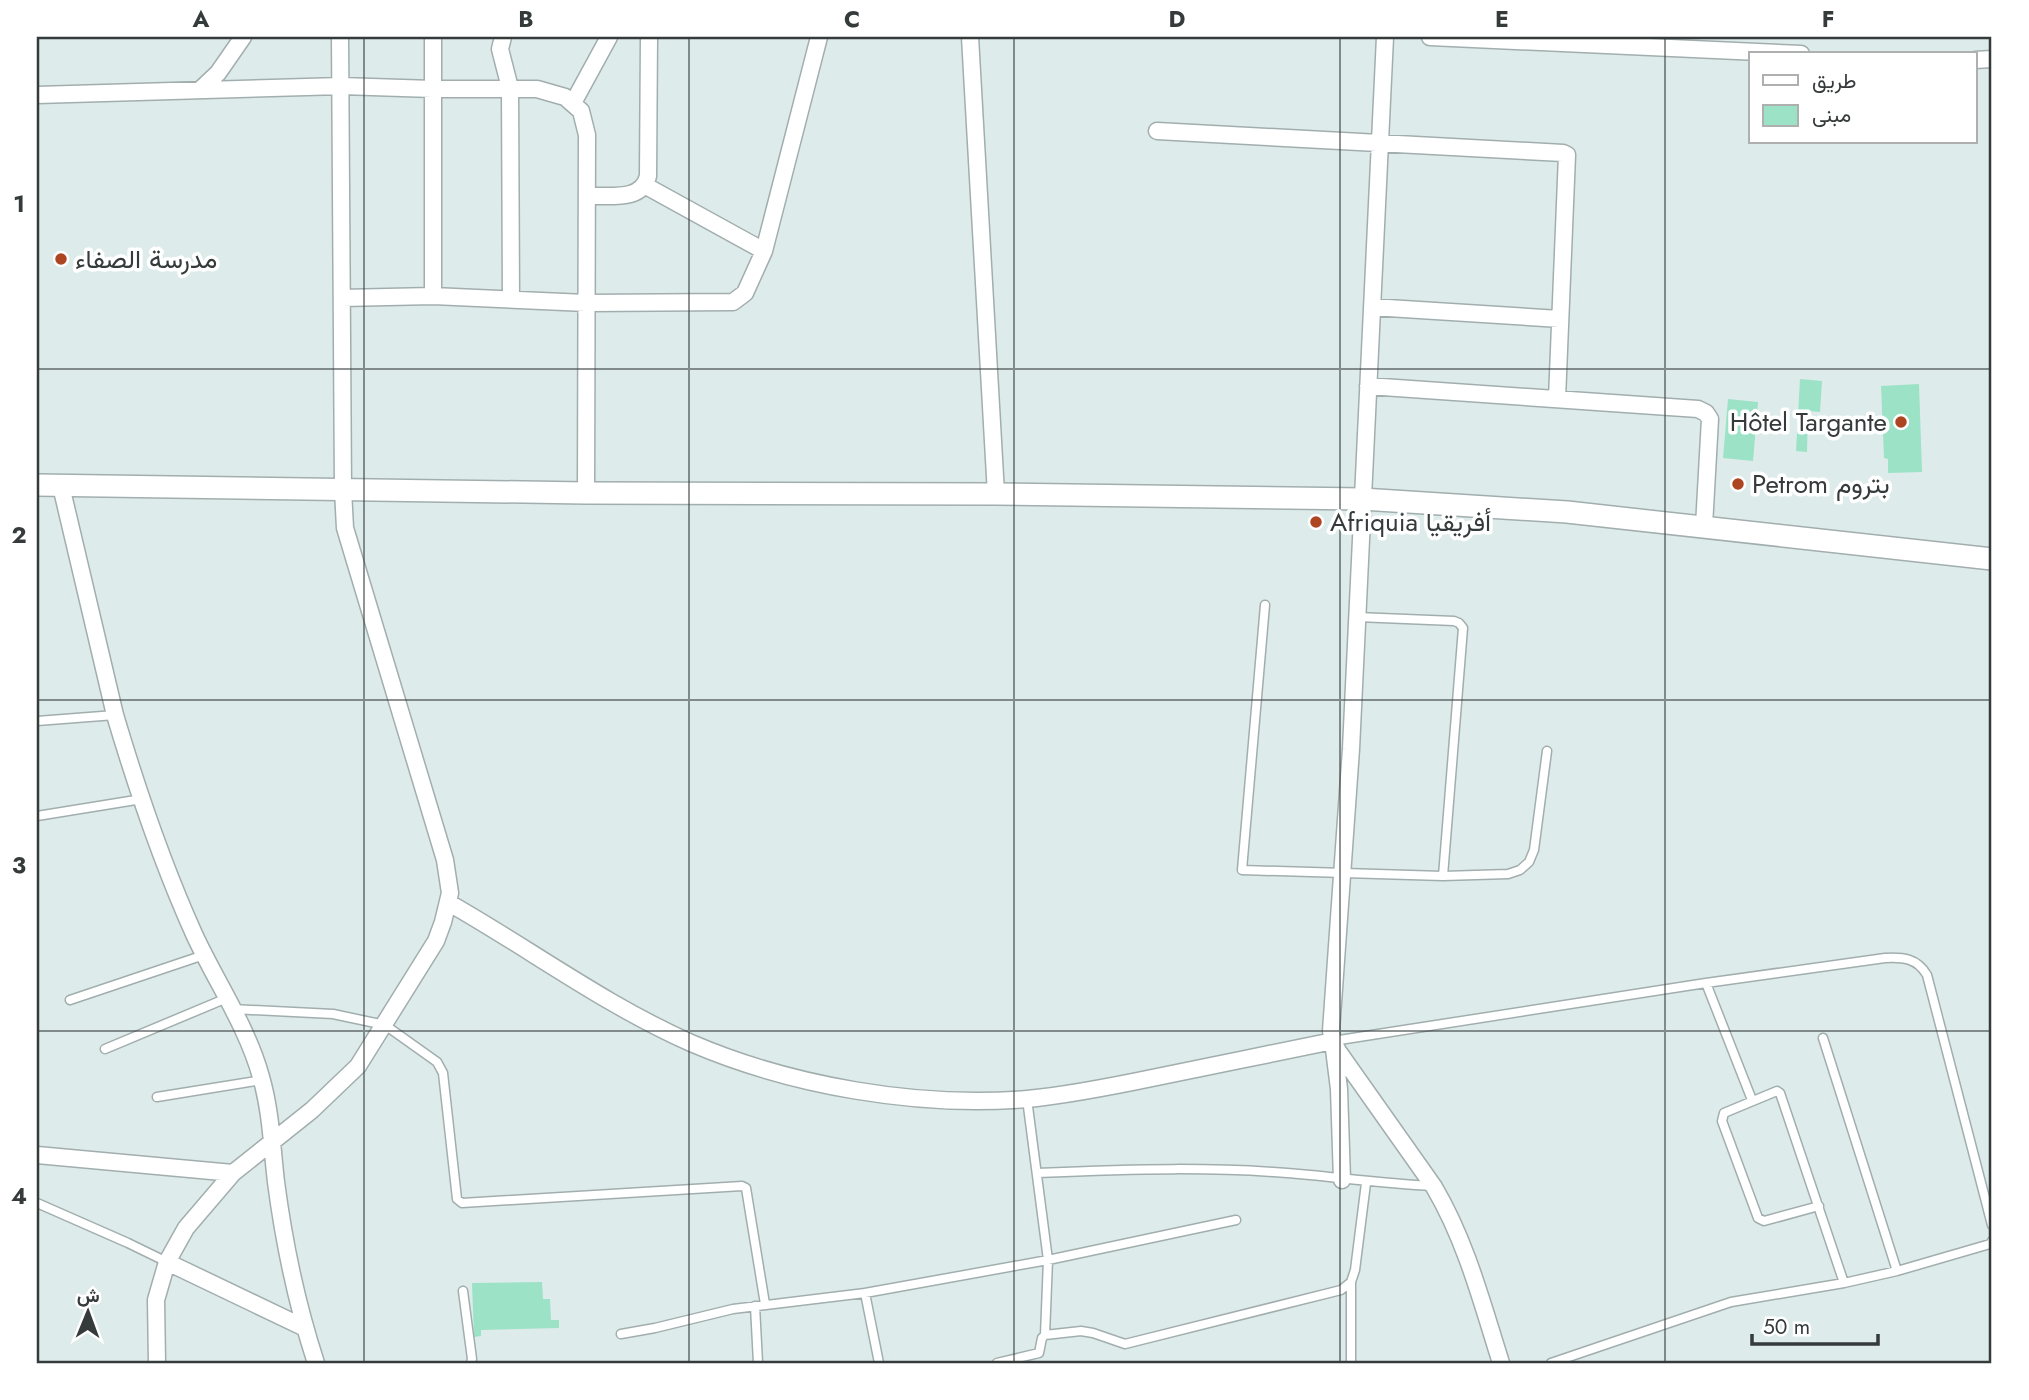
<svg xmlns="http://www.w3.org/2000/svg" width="2029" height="1400" font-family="Jost,Vazirmatn,sans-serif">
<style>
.building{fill:#9ce2c6}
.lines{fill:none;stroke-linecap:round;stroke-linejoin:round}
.service-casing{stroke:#a2aeae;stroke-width:11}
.minor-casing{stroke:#a2aeae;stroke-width:19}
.secondary-casing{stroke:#a2aeae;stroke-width:24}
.service{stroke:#fff;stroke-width:8}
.minor{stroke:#fff;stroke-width:16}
.secondary{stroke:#fff;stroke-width:21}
.grid{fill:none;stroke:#353a3a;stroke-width:2;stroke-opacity:0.55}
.poi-dot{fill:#ad4523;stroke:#fff;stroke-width:2.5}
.labels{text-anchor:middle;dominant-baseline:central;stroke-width:7;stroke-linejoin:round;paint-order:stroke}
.poi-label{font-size:26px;fill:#353a3a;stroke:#fff;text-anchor:start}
.neatline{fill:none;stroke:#353a3a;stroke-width:2.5}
.grid-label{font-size:23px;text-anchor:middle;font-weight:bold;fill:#353a3a}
</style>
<rect width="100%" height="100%" fill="#deebeb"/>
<path class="building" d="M1800 379 1822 381 1820 412 1808 411 1807 452 1796 451Z
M1919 384 1922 472 1888 473V459L1884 458 1881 386Z
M1728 399 1758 402 1753 461 1723 458Z
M542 1282 543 1299H550L551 1320H559V1328L481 1330V1336L474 1337 472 1283Z"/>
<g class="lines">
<g class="service-casing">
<path id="service" d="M1265 605 1242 870 1443 876 1508 874 1520 870 1529 862 1534 850 1547 751
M1357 617 1454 621 1459 623 1463 628 1443 876
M37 721 115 715
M37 816 142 799
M1706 983 1885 958C1903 957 1917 958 1927 975L1992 1225
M70 1000 204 955
M232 1009 333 1014 385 1025 437 1062 443 1073 457 1199 462 1203 742 1186 746 1188 765 1304
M1823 1038 1897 1271
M1333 1041 1706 983 1752 1100
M105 1049 227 998
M157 1097 262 1080
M1037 1173C1128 1169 1220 1166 1310 1175 1351 1179 1391 1184 1433 1186
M37 1203 128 1243 167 1262
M1819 1206 1764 1221 1758 1218 1722 1121 1724 1113 1777 1091 1780 1093 1844 1283
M1351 1282V1363
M463 1291 472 1359 471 1363
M865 1293 879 1363
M755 1306 758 1363
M621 1334 655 1328 733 1309 865 1293 1048 1260 1236 1220
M1045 1335 1081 1331 1093 1333 1125 1344 1341 1290 1351 1282 1355 1270 1366 1183
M997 1363 1039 1353 1042 1338 1045 1335 1048 1260 1027 1099
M1551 1363 1731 1302 1844 1283 1897 1271 1990 1244 1992 1241"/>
</g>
<g class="minor-casing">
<path id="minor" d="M503 37 500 49 510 88 511 299
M970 37 996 494
M1385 37 1351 749 1331 1031 1333 1041 1338 1051 1434 1187C1466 1241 1482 1303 1501 1363
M1430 37 1801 54
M1975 60 1992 59
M200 90 218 73 243 37
M37 95 341 86 433 89H537L565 97 581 111 587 135 586 493
M573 103 609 37
M1157 131 1563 153 1567 155 1557 399
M646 186 764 251
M587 196C609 195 642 202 648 176L649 37
M433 296V37
M342 298 433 296 586 303 733 302 745 293 764 251 819 37
M1372 307 1560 319
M1368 386 1698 409 1706 413 1710 419 1704 526
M61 486 115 715C137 789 162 863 194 934 216 982 247 1026 261 1077 271 1111 272 1148 276 1182 284 1243 297 1305 316 1363
M449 903C530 949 605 1005 691 1043 791 1086 918 1108 1027 1099 1070 1095 1114 1086 1157 1077 1216 1065 1274 1053 1333 1041L1339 1089 1342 1180
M37 1155 233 1173
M167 1262 305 1328
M157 1363 156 1300 167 1262 186 1228 233 1173 312 1110 358 1066 436 941 443 922 450 893 445 860 345 528 343 490 340 37"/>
</g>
<g class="secondary-casing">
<path id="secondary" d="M37 485 586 493 996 494 1362 499 1567 512 1992 559"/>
</g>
<use href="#service" class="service"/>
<use href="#minor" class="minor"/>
<use href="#secondary" class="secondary"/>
</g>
<path class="grid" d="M364 37V1363M689 37V1363M1014 37V1363M1340 37V1363M1665 37V1363M37 369H1992M37 700H1992M37 1031H1992"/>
<g class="poi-dot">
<circle cx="61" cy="259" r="7"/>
<circle cx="1901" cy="422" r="7"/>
<circle cx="1738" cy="484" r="7"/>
<circle cx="1316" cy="522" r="7"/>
</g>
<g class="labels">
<g class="poi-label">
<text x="75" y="259">مدرسة الصفاء</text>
<text x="1887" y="422" text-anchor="end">Hôtel Targante</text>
<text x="1752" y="484">Petrom بتروم</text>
<text x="1330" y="522">Afriquia أفريقيا</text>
</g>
</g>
<rect width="2029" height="1400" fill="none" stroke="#ffffff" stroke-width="77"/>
<rect x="1749" y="52" width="228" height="91" fill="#ffffff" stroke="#aeb0b0" stroke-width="2"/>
<rect x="1763" y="75" width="35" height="10" fill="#ffffff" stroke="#aeb0b0" stroke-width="2"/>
<text x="1812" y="88" font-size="21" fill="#353a3a">طريق</text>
<rect x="1763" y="105" width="35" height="21" fill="#9ce2c6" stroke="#aeb0b0" stroke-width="2"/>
<text x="1812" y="122" font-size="21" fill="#353a3a">مبنى</text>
<g transform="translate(88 1312) rotate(1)" stroke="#ffffff" stroke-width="5" paint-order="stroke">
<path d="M0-5L12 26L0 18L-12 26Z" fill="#353a3a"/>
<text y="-10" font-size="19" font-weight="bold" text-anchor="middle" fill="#353a3a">ش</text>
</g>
<path d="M1752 1334v10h126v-10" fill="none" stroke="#353a3a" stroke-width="3.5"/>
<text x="1763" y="1334" font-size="21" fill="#353a3a" stroke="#ffffff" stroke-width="5" paint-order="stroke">50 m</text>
<rect x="38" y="38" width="1952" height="1324" class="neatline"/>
<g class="grid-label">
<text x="201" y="27">A</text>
<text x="526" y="27">B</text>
<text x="852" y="27">C</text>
<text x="1177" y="27">D</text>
<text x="1502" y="27">E</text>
<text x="1828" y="27">F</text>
<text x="19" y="212">1</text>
<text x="19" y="543">2</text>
<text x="19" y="873">3</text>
<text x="19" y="1204">4</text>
</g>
</svg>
